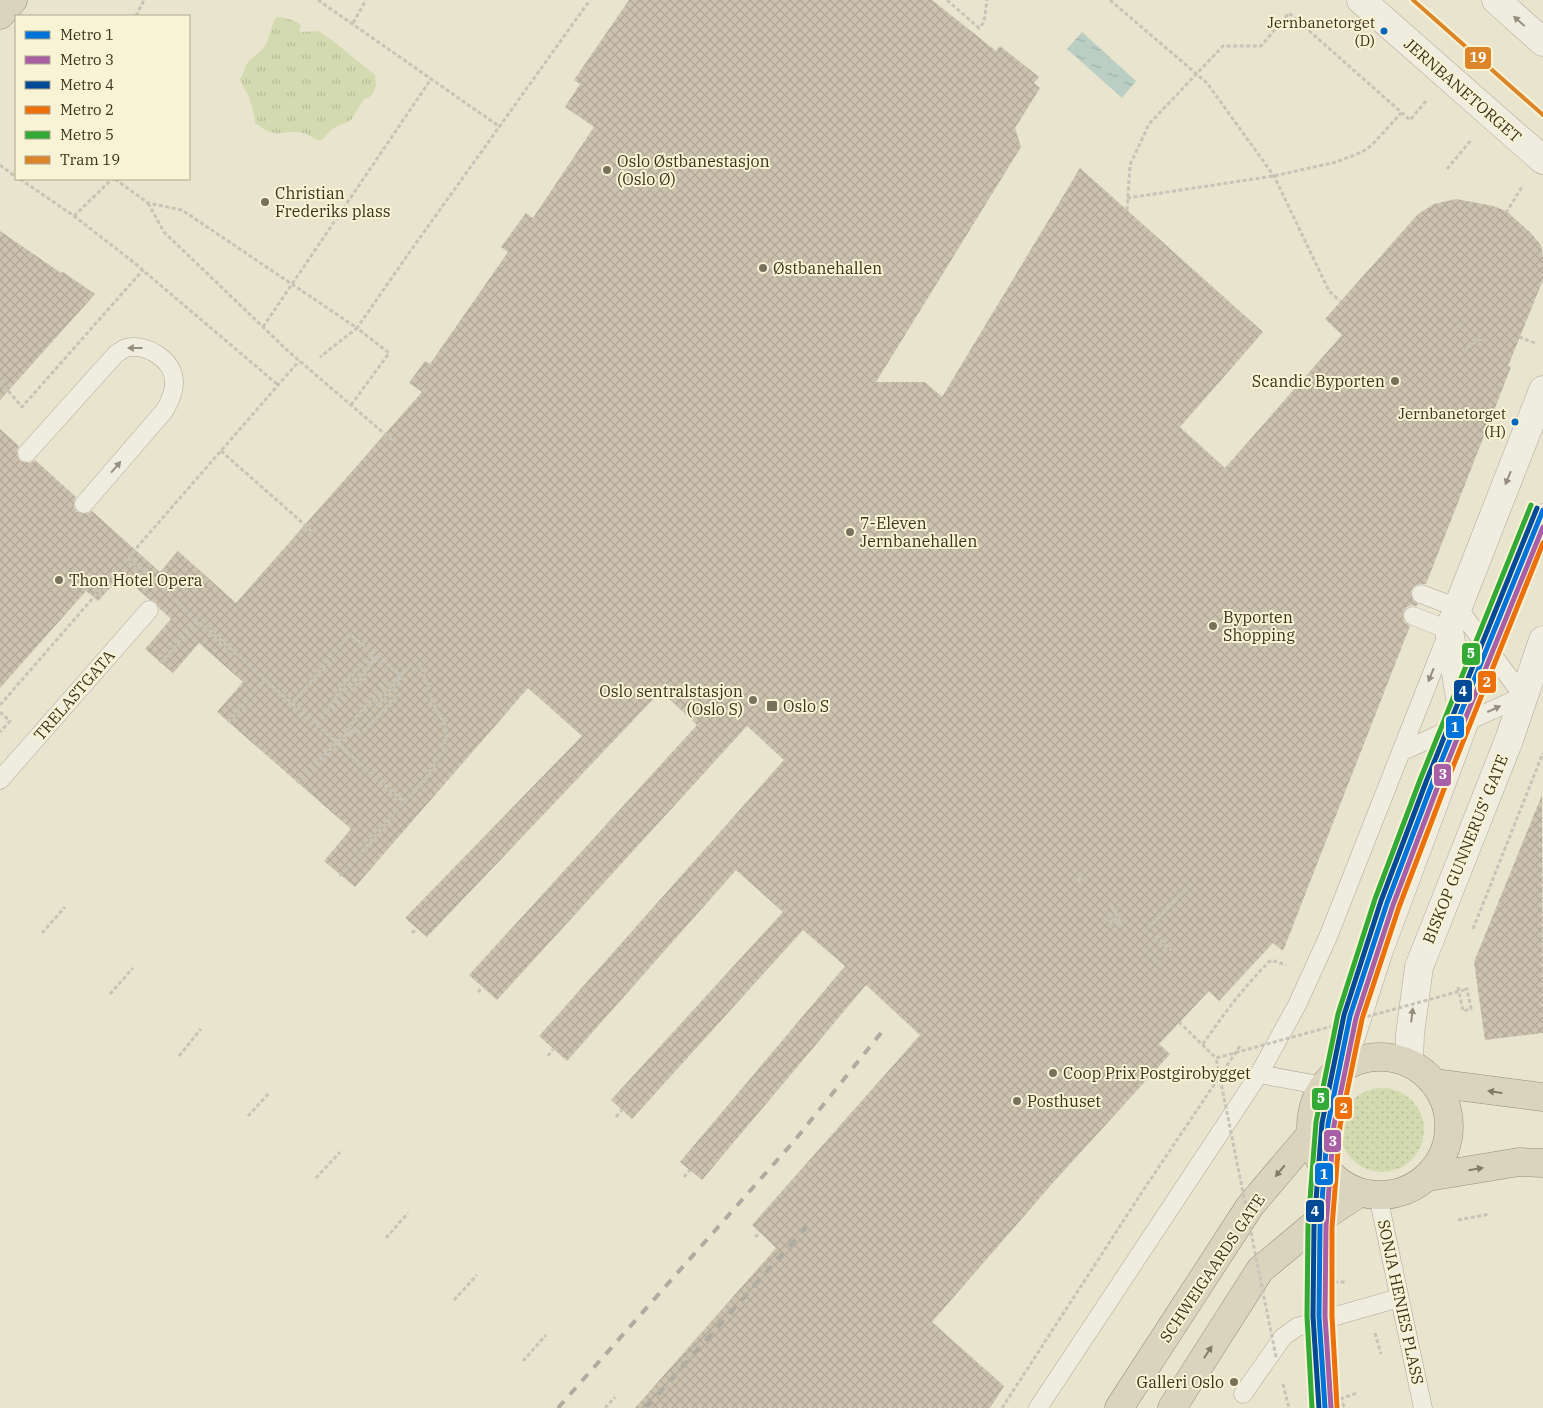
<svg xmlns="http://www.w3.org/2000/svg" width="1543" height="1408" font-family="'IBM Plex Serif',serif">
	<defs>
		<pattern id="grass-dots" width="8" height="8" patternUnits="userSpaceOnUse" patternTransform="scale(1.25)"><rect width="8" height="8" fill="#d3dab0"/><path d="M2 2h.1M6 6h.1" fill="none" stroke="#b6bc97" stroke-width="1.8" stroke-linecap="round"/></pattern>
		<pattern id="park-tufts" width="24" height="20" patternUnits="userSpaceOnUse" patternTransform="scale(1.25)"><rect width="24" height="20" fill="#d3dab0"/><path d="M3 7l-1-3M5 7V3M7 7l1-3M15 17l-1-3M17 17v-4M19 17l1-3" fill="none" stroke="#b6bc97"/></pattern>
		<pattern id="water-ripples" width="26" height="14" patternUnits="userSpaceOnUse" patternTransform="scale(1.25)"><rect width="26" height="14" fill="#bacec4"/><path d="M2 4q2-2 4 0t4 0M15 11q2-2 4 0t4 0" fill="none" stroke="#a1b1a8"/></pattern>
		<pattern id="building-cross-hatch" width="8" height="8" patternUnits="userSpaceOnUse" patternTransform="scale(1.25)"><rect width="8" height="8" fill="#ccc2af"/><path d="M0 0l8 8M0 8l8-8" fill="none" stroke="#b0a796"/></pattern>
	</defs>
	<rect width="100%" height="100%" fill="#e8e4ce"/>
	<circle fill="url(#grass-dots)" cx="1382" cy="1130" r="42"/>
	<path fill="url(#park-tufts)" d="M276 17C285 17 294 20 301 25L299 30 301 32 318 31 333 41 375 75 376 85 373 93 368 98 364 99 351 120 332 129 322 140C314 141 311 135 304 133 280 129 279 141 255 123 254 107 248 93 239 79 244 75 243 71 246 65 250 58 261 53 265 46 270 36 271 27 276 17Z"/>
	<path fill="url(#water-ripples)" d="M1082 32 1136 81 1122 98 1067 49Z"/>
	<g fill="url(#building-cross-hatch)">
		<path d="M629 0H932L996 51 1000 46 1039 77 1034 83 1040 88 1015 128 1021 147 876 382H925L942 397 1080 168 1263 332 1180 427 1225 468 1342 335 1325 319 1418 214 1434 204 1456 199 1493 206 1506 211 1531 233 1541 245 1543 256V280L1508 366 1511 367 1426 584H1419L1414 586 1411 591 1413 600 1418 604 1417 606 1412 605 1407 607 1403 613 1404 622 1410 626 1283 951 1273 943 1219 1001 1209 991 1159 1044 1170 1054 1051 1185 932 1322 1004 1386 990 1408H635L776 1248 752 1225 920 1035 866 985 702 1180 680 1162 845 966 803 930 632 1119 611 1100 783 912 736 870 567 1061 539 1036 784 760 747 726 497 1000 469 975 697 725 661 691 427 937 405 918 582 736 528 688 355 887 324 861 351 829 217 712 243 682 199 643 173 673 145 649 171 619 159 608 156 602 150 600 122 575 98 601 86 591 0 688V429L19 446 17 450V456L20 461 30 463 35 460 76 497 74 502V507L77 512 87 514 92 511 160 572 178 551 236 603 422 392 409 383 425 361 430 364 508 252 501 247 526 213 533 218 594 127 565 107 580 84 574 80Z"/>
		<path d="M0 231 61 273 63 272 95 294 0 400Z"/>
		<path d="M1542 795 1543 1033 1485 1040 1474 962Z"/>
	</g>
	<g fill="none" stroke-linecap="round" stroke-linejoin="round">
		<g stroke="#ada897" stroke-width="19">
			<g id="lane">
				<path d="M27 453 116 354C119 352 123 349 126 348 146 343 172 359 174 380 175 390 170 401 165 410L84 504"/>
				<path d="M1466 717 1498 626 1543 513"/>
				<path d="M1401 752 1523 696 1458 608 1421 594"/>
				<path d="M0 780 149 610"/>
				<path d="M1259 1074 1324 1086"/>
				<path d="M1378 1196 1423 1408"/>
				<path d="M1243 1394 1283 1337 1297 1327 1399 1298"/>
				<path d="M1038 1408 1259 1074 1297 1005 1328 937 1449 630 1413 616"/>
			</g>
		</g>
		<g stroke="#ada897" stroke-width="29">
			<g id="street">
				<path d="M1361 0 1543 160"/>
				<path d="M1496 0 1543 42"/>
				<path d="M1409 1063 1410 1034 1419 967 1509 740 1543 640"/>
				<path d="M1338 1071 1352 1034 1378 953 1464 723 1449 630 1543 390"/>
			</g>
		</g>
		<g stroke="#938d7e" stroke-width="29">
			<g id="highway">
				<path d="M0 15 13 0"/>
				<circle cx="1380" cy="1126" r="69"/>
				<path d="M1434 1083 1543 1097"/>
				<path d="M1428 1177 1519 1162 1543 1163"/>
				<path d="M1119 1408 1250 1206 1311 1134"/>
				<path d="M1172 1408 1260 1270 1326 1215 1359 1193"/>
			</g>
		</g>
		<g stroke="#c7c4b7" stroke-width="3" stroke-dasharray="4 2.5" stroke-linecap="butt">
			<path d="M318 0 500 127"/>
			<path d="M947 0 979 28 984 22 987 0"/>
			<path d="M1110 0 1207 83 1274 176 1329 291 1340 301"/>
			<path d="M136 16 144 0"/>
			<path d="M353 23 366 0"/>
			<path d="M0 165 16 177"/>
			<path d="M1447 169 1472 139"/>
			<path d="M20 179 74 216 132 261 278 385"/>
			<path d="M115 179 148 203 182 210 357 328 320 357"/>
			<path d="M1127 198 1274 176 1336 162 1362 152 1372 145 1401 113"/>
			<path d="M148 203 164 232 288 351 394 442"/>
			<path d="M1127 210 1130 165 1149 124 1223 46H1261L1289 13 1410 120 1426 101"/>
			<path d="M1506 213 1523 185"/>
			<path d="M74 216 112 179"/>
			<path d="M1457 325 1463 330"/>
			<path d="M263 327 431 79"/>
			<path d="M1519 337 1535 343"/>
			<path d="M1467 348 1482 338"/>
			<path d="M0 381 22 407 143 270"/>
			<path d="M351 405 389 353 357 328 409 253 590 0"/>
			<path d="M221 451 314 533"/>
			<path d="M128 558 158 584"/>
			<path d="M175 600 405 803"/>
			<path d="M376 656C362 680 350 695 327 711 341 686 353 671 376 656Z"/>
			<path d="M160 663 199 620"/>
			<path d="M401 676 394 697 367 729 346 734 355 718 382 687Z"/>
			<path d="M293 703 350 634 401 676 412 663"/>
			<path d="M0 705 299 361"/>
			<path d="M0 712 10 721 0 732"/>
			<path d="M228 722 266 679"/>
			<path d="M316 724 327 711"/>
			<path d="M297 783 337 742 361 724 400 678"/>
			<path d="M340 876 425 779 443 751 447 733 444 723 431 699 419 660"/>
			<path d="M1079 882 1080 874 1083 871"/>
			<path d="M1112 907 1122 926"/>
			<path d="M1107 914 1117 922"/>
			<path d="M1103 918 1121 925"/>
			<path d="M1473 929 1543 753"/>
			<path d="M42 933 65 907"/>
			<path d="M412 933 417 928"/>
			<path d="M1144 933 1194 880"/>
			<path d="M1155 936 1171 950"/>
			<path d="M1144 949 1160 963"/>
			<path d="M1458 987 1463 1011 1471 1009 1467 989 1464 990"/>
			<path d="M478 992 483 987"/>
			<path d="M110 994 133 968"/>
			<path d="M1179 1022 1216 1058"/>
			<path d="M1203 1044C1223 1015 1245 985 1271 960L1286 965"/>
			<path d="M179 1056 201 1029"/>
			<path d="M548 1056 553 1049"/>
			<path d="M248 1116 270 1092"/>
			<path d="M616 1117 622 1110"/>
			<path d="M684 1177 690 1170"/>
			<path d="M316 1178 340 1152"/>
			<path d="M1458 1220 1490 1214"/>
			<path d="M755 1237 760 1233"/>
			<path d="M386 1238 408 1213"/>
			<path d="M1308 1282H1347"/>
			<path d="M454 1300 477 1275"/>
			<path d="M1375 1333 1381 1354"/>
			<path d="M523 1361 546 1335"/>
			<path d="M1283 1384 1289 1408"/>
			<path d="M1340 1399 1357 1393"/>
			<path d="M605 1408 615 1397"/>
			<path d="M1002 1408 1144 1189 1240 1046"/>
			<path d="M1318 1408 1314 1401 1315 1396C1330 1388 1338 1395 1345 1408"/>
		</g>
		<use href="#lane" stroke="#efece0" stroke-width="18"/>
		<use href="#street" stroke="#efece0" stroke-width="28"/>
		<use href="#highway" stroke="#dad4bf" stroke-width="28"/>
		<g stroke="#aeaca1" stroke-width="4" stroke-dasharray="9 9" stroke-linecap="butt">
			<path d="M558 1408 795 1140 885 1028"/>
			<path d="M646 1408 809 1224"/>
		</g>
		<path stroke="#c7c4b7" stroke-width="3" stroke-dasharray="4 2.5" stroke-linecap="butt" d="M1276 1357 1216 1058 1464 990"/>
		<g stroke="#f8f3d4" stroke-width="8">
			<path id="tram-1" d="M1413 0 1543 115"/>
		</g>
		<use href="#tram-1" stroke="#db8528" stroke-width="4"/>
		<g stroke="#f8f3d4" stroke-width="9">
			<path id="metro-1" d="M1325 1408 1319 1316 1320 1226 1328 1124 1350 1016 1387 903 1432 784 1543 510"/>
		</g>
		<g stroke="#f8f3d4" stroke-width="9">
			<path id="metro-2" d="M1331 1408 1325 1316 1326 1226 1334 1125 1356 1018 1393 905 1438 786 1543 527"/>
		</g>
		<g stroke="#f8f3d4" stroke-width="9">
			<path id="metro-3" d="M1319 1408 1313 1316 1314 1226 1322 1123 1344 1015 1381 901 1426 782 1537 508"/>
		</g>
		<g stroke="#f8f3d4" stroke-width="9">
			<path id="metro-4" d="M1337 1407 1332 1316V1227L1340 1126 1362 1019 1399 907 1444 789 1543 543"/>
		</g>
		<g stroke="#f8f3d4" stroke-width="9">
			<path id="metro-5" d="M1312 1408 1307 1316 1308 1225 1316 1122 1338 1014 1375 899 1420 780 1531 505"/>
		</g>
		<use href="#metro-1" stroke="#0073db" stroke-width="5"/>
		<use href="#metro-2" stroke="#a85fa5" stroke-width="5"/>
		<use href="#metro-3" stroke="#004a98" stroke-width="5"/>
		<use href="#metro-4" stroke="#ec700c" stroke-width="5"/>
		<use href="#metro-5" stroke="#32aa35" stroke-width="5"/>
	</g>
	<defs><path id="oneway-solid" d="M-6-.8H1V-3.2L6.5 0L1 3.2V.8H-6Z" transform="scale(1.25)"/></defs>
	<g fill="#968f7f">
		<use href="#oneway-solid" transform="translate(1519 21) rotate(-139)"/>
		<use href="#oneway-solid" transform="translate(135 348) rotate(180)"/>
		<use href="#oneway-solid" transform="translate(116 467) rotate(-49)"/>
		<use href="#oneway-solid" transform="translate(1508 478) rotate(112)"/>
		<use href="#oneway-solid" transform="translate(1431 675) rotate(112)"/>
		<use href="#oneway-solid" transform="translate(1494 709) rotate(-25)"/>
		<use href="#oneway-solid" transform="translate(1412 1015) rotate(-83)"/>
	</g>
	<g fill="#847b66">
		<use href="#oneway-solid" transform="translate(1495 1092) rotate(-172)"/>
		<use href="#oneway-solid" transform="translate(1476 1169) rotate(-9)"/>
		<use href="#oneway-solid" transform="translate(1280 1171) rotate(130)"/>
		<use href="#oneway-solid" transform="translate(1208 1352) rotate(-57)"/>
	</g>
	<g fill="#0065bd" stroke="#f8f3d4" stroke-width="2">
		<circle cx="1384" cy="31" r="4.5"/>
		<circle cx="1515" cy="422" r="4.5"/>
	</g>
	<g fill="#79705c" stroke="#f8f3d4" stroke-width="2">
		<circle cx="607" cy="170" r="5"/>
		<circle cx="265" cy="202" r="5"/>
		<circle cx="763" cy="268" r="5"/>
		<circle cx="1395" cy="381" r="5"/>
		<circle cx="850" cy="532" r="5"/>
		<circle cx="59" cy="580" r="5"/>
		<circle cx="1213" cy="626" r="5"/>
		<circle cx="753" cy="700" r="5"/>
		<rect x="766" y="700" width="12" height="12" rx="2.5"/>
		<circle cx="1053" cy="1073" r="5"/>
		<circle cx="1017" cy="1101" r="5"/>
		<circle cx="1234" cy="1382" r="5"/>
	</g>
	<g text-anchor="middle" stroke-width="4" stroke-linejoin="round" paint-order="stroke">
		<g font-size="15" fill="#3d321e" stroke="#f8f3d4" text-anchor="end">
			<text x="1375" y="28">Jernbanetorget<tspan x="1375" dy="18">(D)</tspan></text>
			<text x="1506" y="419">Jernbanetorget<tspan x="1506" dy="18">(H)</tspan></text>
		</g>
		<g font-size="16" fill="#3d321e" stroke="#f8f3d4">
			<text transform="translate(1463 90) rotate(41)" y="6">JERNBANETORGET</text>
			<text transform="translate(74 695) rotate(-49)" y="6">TRELASTGATA</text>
			<text transform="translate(1465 849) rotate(-68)" y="6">BISKOP GUNNERUS’ GATE</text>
			<text transform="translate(1212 1268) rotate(-56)" y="6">SCHWEIGAARDS GATE</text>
			<text transform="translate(1401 1302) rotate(78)" y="6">SONJA HENIES PLASS</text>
		</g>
		<g font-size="16" fill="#3d321e" stroke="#f8f3d4" text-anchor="start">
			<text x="617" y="167">Oslo Østbanestasjon<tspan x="617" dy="18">(Oslo Ø)</tspan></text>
			<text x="275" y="199">Christian<tspan x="275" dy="18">Frederiks plass</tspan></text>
			<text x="773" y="274">Østbanehallen</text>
			<text x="1385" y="387" text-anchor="end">Scandic Byporten</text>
			<text x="860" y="529">7-Eleven<tspan x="860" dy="18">Jernbanehallen</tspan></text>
			<text x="69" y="586">Thon Hotel Opera</text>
			<text x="1223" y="623">Byporten<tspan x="1223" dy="18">Shopping</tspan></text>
			<text x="743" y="697" text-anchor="end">Oslo sentralstasjon<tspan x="743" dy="18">(Oslo S)</tspan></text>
			<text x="783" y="712">Oslo S</text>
			<text x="1063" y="1079">Coop Prix Postgirobygget</text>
			<text x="1027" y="1107">Posthuset</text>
			<text x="1224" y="1388" text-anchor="end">Galleri Oslo</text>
		</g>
	</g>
	<g stroke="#f8f3d4" stroke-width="2">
		<rect x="1464" y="46" width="28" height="24" rx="5" fill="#db8528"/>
		<rect x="1461" y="642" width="20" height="24" rx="5" fill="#32aa35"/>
		<rect x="1477" y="670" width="20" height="24" rx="5" fill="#ec700c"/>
		<rect x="1453" y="679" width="20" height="24" rx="5" fill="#004a98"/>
		<rect x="1445" y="715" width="20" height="24" rx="5" fill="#0073db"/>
		<rect x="1433" y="763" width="19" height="24" rx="5" fill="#a85fa5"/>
		<rect x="1311" y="1087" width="19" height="24" rx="5" fill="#32aa35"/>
		<rect x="1334" y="1096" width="19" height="24" rx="5" fill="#ec700c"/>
		<rect x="1323" y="1129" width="19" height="24" rx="5" fill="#a85fa5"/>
		<rect x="1314" y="1162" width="20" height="24" rx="5" fill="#0073db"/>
		<rect x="1305" y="1199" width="20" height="24" rx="5" fill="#004a98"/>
	</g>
	<g font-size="14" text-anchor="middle" font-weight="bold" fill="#fff">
		<text x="1478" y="62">19</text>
		<text x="1471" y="658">5</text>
		<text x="1487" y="687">2</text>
		<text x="1463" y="696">4</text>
		<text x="1455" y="732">1</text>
		<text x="1443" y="779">3</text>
		<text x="1321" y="1103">5</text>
		<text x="1344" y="1113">2</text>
		<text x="1333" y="1146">3</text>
		<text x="1324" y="1179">1</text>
		<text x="1315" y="1216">4</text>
	</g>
	<rect x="15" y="15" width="175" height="165" fill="#f8f3d4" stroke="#ada68b"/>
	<rect x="25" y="31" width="25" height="8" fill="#0073db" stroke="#ada68b"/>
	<text x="60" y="40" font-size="15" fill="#3d321e">Metro 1</text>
	<rect x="25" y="56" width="25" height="8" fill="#a85fa5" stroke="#ada68b"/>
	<text x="60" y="65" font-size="15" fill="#3d321e">Metro 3</text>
	<rect x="25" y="81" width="25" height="8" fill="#004a98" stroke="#ada68b"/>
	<text x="60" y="90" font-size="15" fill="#3d321e">Metro 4</text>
	<rect x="25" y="106" width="25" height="8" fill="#ec700c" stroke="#ada68b"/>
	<text x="60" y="115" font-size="15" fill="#3d321e">Metro 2</text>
	<rect x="25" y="131" width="25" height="8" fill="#32aa35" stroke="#ada68b"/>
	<text x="60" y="140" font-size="15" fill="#3d321e">Metro 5</text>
	<rect x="25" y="156" width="25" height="8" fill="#db8528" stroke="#ada68b"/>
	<text x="60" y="165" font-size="15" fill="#3d321e">Tram 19</text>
</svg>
